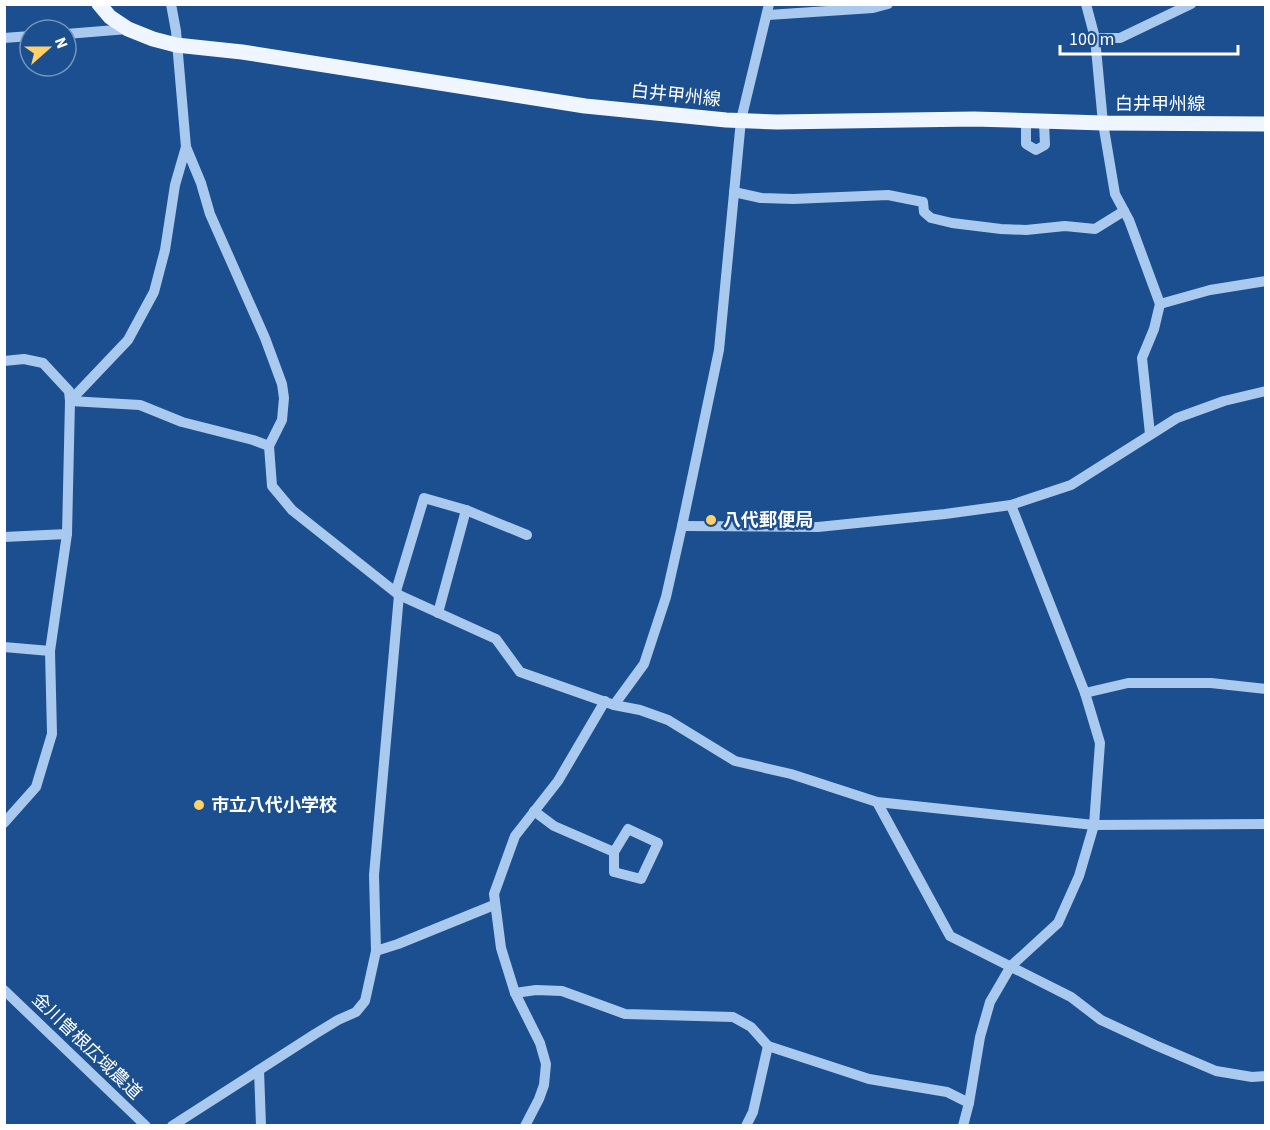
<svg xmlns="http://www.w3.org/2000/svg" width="1270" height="1130" font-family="'Source Sans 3','Noto Sans JP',sans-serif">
	<rect width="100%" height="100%" fill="#1b4f8f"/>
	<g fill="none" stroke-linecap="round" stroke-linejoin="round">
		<g stroke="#a9c9ee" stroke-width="10">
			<path d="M171 4 176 31 186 147 201 183 210 214 265 338 282 384 284 398 282 420 269 446 272 486 292 510 399 595 496 639 520 672 614 705 640 710 668 720 735 761 791 774 877 802 1094 825 1266 824"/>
			<path d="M1086 4 1095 38 1103 123 1115 194 1129 220 1160 304 1154 329 1142 358 1150 434"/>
			<path d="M768 15 873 8 888 4"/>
			<path d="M66 34 128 29"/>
			<path d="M4 38 30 36"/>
			<path d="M1095 38H1120L1191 4"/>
			<path d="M1026 121V144L1036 150 1045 145 1044 122"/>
			<path d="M734 192 761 198 793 199 888 195 923 202 924 212 931 218 952 223 1001 229 1026 230 1065 226 1095 229 1124 211"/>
			<path d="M1160 304 1210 290 1266 281"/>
			<path d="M4 361 24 359 43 363 69 391 70 401 67 534 50 651 52 734 36 787 4 823"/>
			<path d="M70 401 128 340 154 292 165 250 175 185 186 147"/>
			<path d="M70 401 140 405 182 422 253 440 269 446"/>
			<path d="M682 526 818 527 945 514 1011 505 1071 485 1177 418 1224 401 1266 391"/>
			<path d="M4 537 67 534"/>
			<path d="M396 591 424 498 466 510 527 535"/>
			<path d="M438 613 466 510"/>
			<path d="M4 647 50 651"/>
			<path d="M1085 693 1128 683H1211L1266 689"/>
			<path d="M614 705 644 664 666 597 682 526 719 350 741 120 769 4"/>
			<path d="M877 802 950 936 1071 997 1101 1020 1155 1045 1216 1071 1252 1077 1266 1076"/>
			<path d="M534 811 554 826 614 852V872L641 879 658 843 628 829 614 852"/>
			<path d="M376 951 398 944 494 905"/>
			<path d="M4 990 146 1126"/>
			<path d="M515 993 536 990 562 991 625 1014 733 1017 751 1027 768 1046 869 1079 947 1092 969 1103"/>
			<path d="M259 1070 261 1126"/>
			<path d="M172 1126 315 1034 338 1020 356 1012 365 1001 376 951 374 875 399 595"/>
			<path d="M525 1126 539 1099 544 1085 546 1064 540 1043 515 993 501 948 494 894 515 836 558 781 605 701"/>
			<path d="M746 1126 753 1112 768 1046"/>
			<path d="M963 1126 969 1103 980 1037 990 1002 1011 966 1058 923 1079 876 1094 825 1100 743 1085 693 1011 505"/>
		</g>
		<path stroke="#f0f6ff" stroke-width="15" d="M99 4 110 17 128 29 153 39 176 45 242 52 585 106 726 120 777 122 974 119 1103 123 1266 124"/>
	</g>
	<g fill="#ffd166" stroke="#1b4f8f" stroke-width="2">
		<circle cx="711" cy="520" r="6"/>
		<circle cx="199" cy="805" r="6"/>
	</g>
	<g text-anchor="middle" stroke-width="5" stroke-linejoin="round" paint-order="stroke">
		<g font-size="18" fill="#fff" stroke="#1b4f8f">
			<text transform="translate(676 95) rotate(6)" y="6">白井甲州線</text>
			<text x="1160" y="110">白井甲州線</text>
			<text transform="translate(87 1046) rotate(44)" y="6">金川曽根広域農道</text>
		</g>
		<g font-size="18" font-weight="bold" fill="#fff" stroke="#1b4f8f" text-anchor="start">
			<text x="723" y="526">八代郵便局</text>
			<text x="211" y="811">市立八代小学校</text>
		</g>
	</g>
	<rect width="1270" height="1130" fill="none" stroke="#ffffff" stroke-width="12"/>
	<g transform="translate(48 48) rotate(69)"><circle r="28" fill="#1b4f8f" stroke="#7695bc" stroke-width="1.5"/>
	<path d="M0-4.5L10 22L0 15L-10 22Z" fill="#ffd166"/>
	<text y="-9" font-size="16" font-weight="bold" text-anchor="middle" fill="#ffffff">N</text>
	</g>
	<path d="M1060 45v9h178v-9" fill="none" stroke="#ffffff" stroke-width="3"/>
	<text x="1069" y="45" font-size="18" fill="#ffffff" stroke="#1b4f8f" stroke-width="4.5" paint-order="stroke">100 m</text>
</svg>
